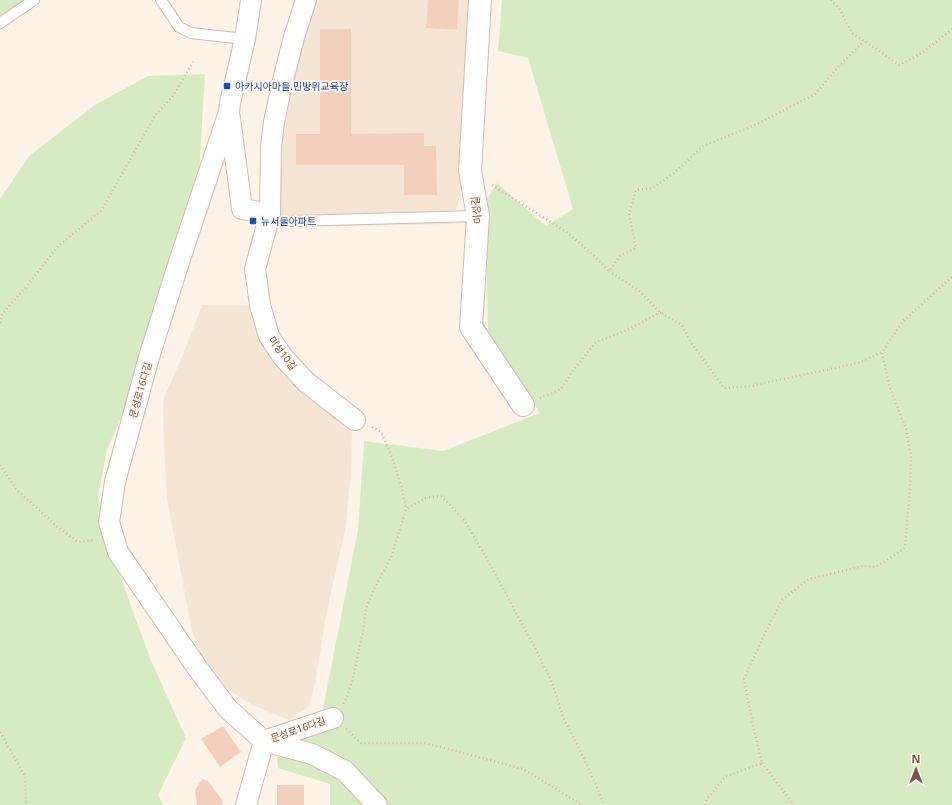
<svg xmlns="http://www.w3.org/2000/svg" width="952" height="805" font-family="'Noto Sans','Noto Sans KR',sans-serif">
	<rect width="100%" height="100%" fill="#fdf3e6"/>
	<g fill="#f5e5d5">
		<path d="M313 0H478L459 201 451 224 277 227V161L279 114Z"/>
		<path d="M202 305H250L352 427 351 474 345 531 326 615 316 678 309 706 289 720 252 705 209 677 192 631 167 498 164 449 163 400 182 357Z"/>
	</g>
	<g fill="#d6ebc4">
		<path d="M0 0H24L0 16Z"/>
		<path d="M502 0H952V805H330V784L278 768 276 748 323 709 358 530 364 441 443 451 540 413 488 331 485 202 497 183 546 226 573 209 528 58 498 51Z"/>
		<path d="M205 74 199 173 184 214 133 389 107 450 98 497 111 551 150 658 186 738 158 795 163 805H0V199L29 156 95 105 148 76Z"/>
	</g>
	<g fill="#f3d0bd">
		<path d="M428 0H459L457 30 426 28Z"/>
		<path d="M320 29H351V134L424 133V146H436L437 195H404V165H296V134H320Z"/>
		<path d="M223 726 241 752 220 767 201 739Z"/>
		<path d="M203 779 208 781 223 801 222 805H197L195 790 200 782Z"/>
		<rect x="277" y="785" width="27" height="20"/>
	</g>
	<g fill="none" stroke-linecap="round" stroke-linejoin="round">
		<g stroke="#d1bcae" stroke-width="12">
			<g id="service">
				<path d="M161 0 179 27 191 33 245 39"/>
				<path d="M0 23 34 0"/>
				<path d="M292 221 478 216"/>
			</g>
		</g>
		<g stroke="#d1bcae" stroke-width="22">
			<g id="minor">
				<path d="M306 0 294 37 282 84 274 122 271 147 270 214 255 269 260 305 269 336 283 357 306 382 355 420"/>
				<path d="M230 118 242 209 270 214"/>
				<path d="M333 718 264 741 312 754 345 771 377 805"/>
				<path d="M246 805 264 741 228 709 196 666 118 552 109 522 115 482 149 357 180 259 229 112 230 103 245 39 251 0"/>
			</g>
		</g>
		<g stroke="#d1bcae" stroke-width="24">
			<path id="tertiary" d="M480 0 470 171 478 216 471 327 523 405"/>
		</g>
		<g stroke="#d8b3a0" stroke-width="2.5" stroke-dasharray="1 3" stroke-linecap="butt">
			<path d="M831 0 839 8 852 33 875 48 899 65 922 53 952 29"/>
			<path d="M492 185 568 233 593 255 609 271 620 256 636 248 629 213 636 190 653 188 674 173 703 146 757 124 815 94 840 65 864 41"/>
			<path d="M609 271 638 290 660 312 682 325 692 344 724 388 751 386 858 363 882 352"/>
			<path d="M0 323 2 314 27 286 58 246 101 211 156 114 173 96 193 62"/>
			<path d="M540 398 561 389 574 369 596 342 625 331 661 312"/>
			<path d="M372 427 381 432 390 452 401 484 406 509"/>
			<path d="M0 465 16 489 55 525 78 542 95 540"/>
			<path d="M344 704 352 682 363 632 366 608 376 585 391 558 406 509 426 498 441 496 464 520 486 557 536 650 551 680 564 719 579 748 596 785 604 805"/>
			<path d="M346 729 361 743H425L523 769 582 805"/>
			<path d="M0 732 25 776 26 805"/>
			<path d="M762 763 794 805"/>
			<path d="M705 805 707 799 725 777 762 763 754 730 744 679 767 629 782 600 809 579 864 566 876 567 905 548 910 488 911 456 906 429 889 385 882 352 903 321 952 277"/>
		</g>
		<use href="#service" stroke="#fff" stroke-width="10"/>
		<use href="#minor" stroke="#fff" stroke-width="20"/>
		<use href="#tertiary" stroke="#fff" stroke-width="22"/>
	</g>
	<g fill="#1a4fb4" stroke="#fff7ed" stroke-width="1.5">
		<rect x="223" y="82" width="8" height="8" rx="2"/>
		<rect x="249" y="217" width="8" height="8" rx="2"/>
	</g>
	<g text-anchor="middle" stroke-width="4" stroke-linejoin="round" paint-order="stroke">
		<g font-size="10" fill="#164399" stroke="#fff7ed" text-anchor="start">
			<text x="235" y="90">아카시아마을.민방위교육장</text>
			<text x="261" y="225">뉴서울아파트</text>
		</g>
		<g font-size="10" fill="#77584a" stroke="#fff7ed">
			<text transform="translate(476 210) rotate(-96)" y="4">미성길</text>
			<text transform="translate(283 353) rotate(53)" y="4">미성10길</text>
			<text transform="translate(140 390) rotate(-74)" y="4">문성로16다길</text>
			<text transform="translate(298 729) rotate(-19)" y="4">문성로16다길</text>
		</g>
	</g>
	<g transform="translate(916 769)" stroke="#fff7ed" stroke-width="3" paint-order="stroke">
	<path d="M0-3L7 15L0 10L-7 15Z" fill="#77584a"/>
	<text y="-6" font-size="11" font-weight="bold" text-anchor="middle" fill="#77584a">N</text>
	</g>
</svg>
